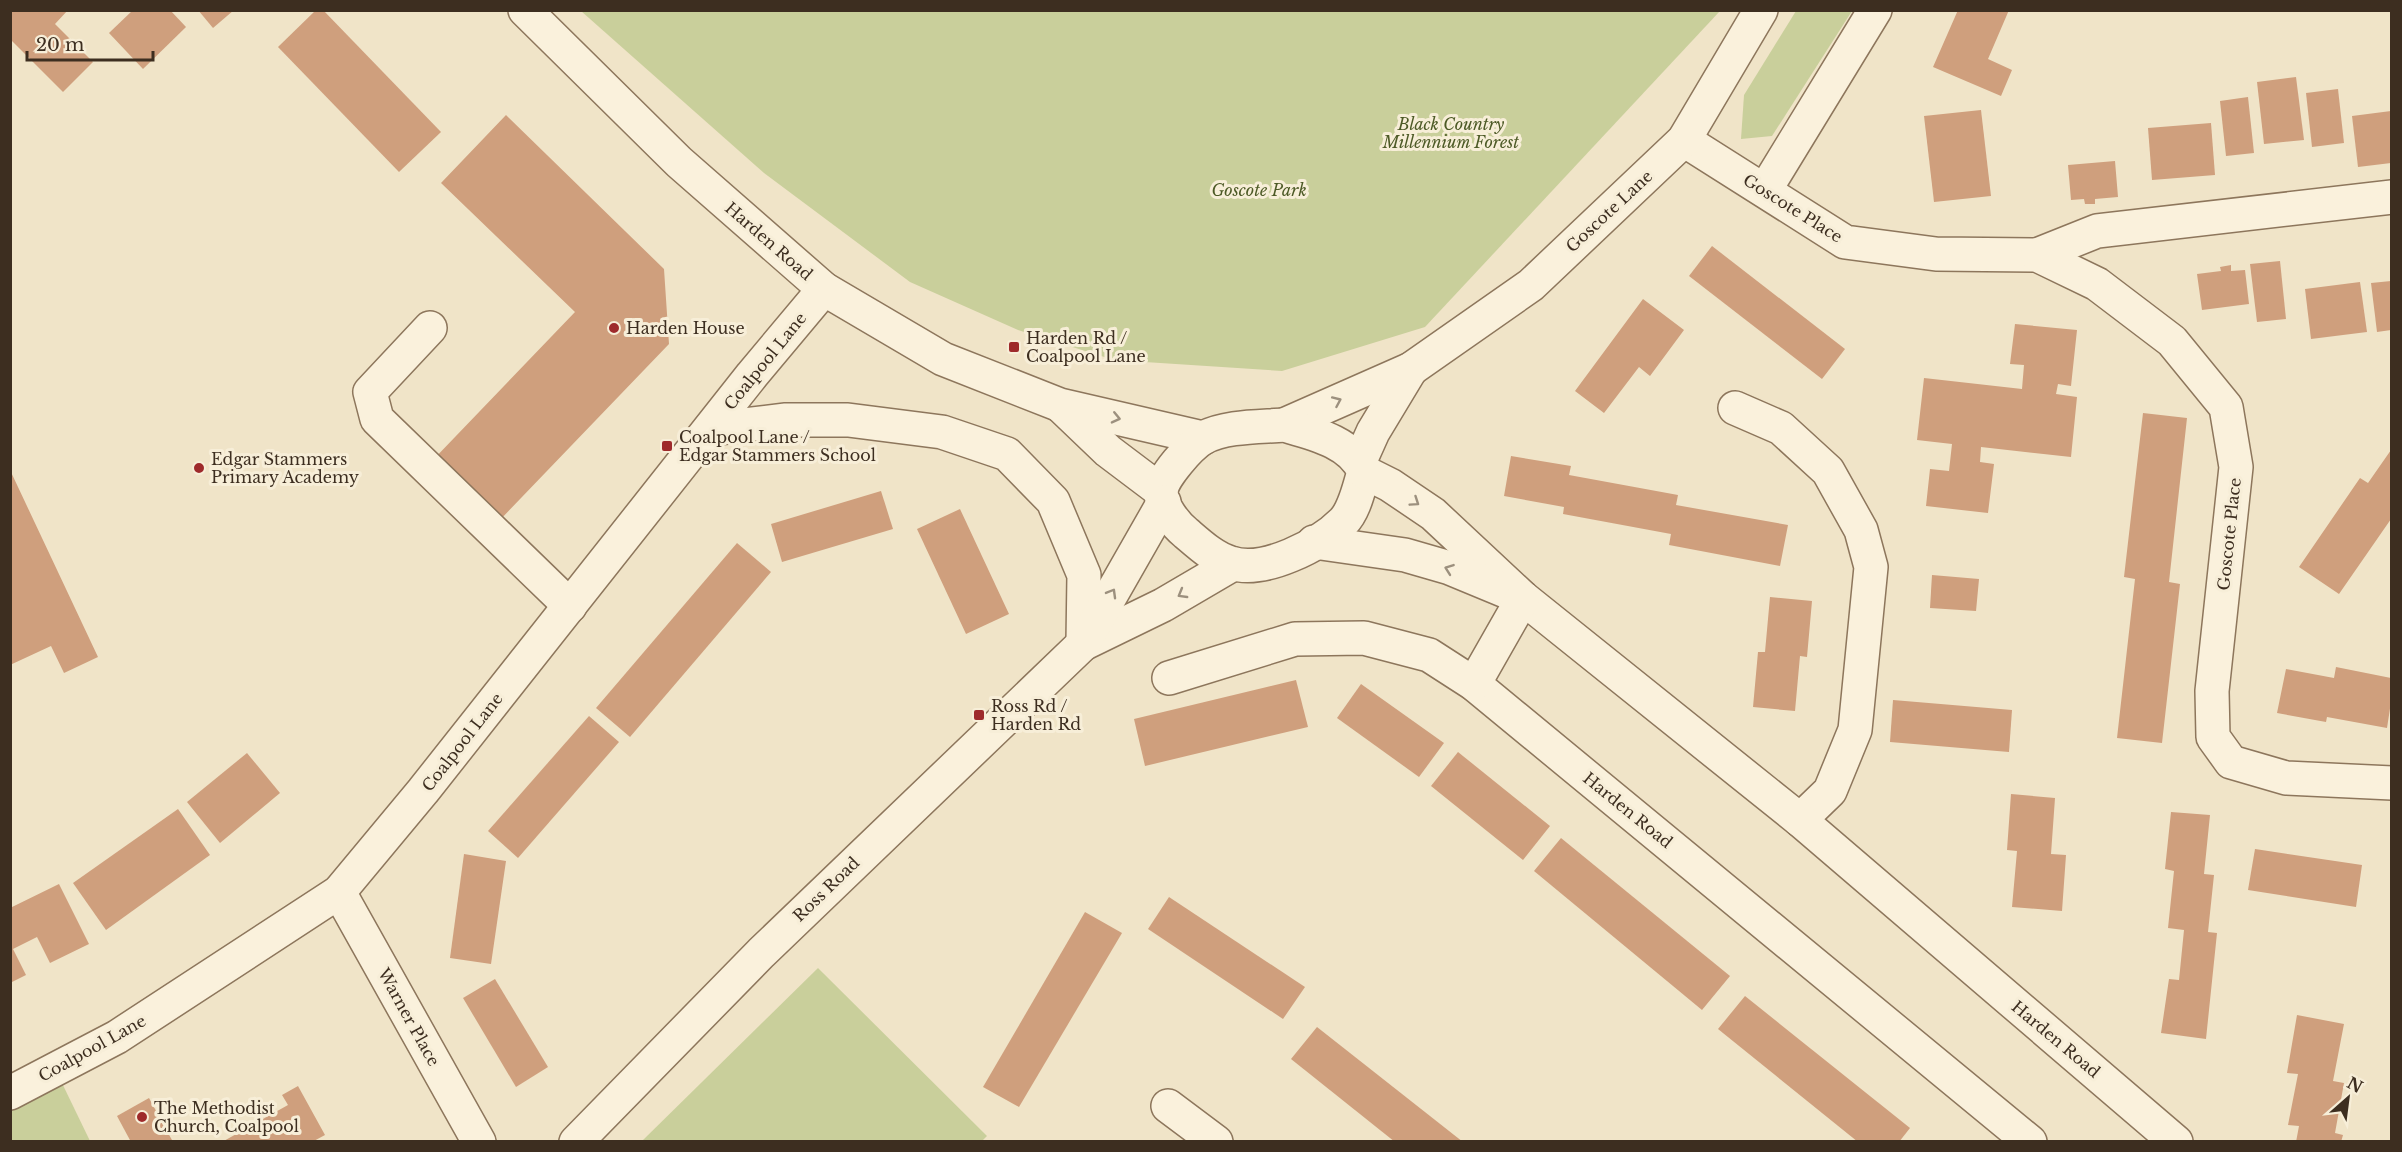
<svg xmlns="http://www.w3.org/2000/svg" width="2402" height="1152" font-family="'Libre Baskerville',serif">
	<rect width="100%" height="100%" fill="#f0e4c8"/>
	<g fill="#c9cf9b">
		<path d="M581 11H1720L1425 327 1282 371 1114 360 1018 330 910 282 764 173Z"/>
		<path d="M1796 11H1852L1772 136 1741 139 1744 95Z"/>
		<path d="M818 968 987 1136 981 1142 642 1141Z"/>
		<path d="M60 1079 90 1141H11L10 1108Z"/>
	</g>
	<g fill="#cf9f7d">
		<path d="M10 10H68L55 24 93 62 63 92 10 39Z"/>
		<path d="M133 10H170L186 27 143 69 109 33Z"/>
		<path d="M198 10H234L213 28Z"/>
		<path d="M316 10H323L441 132 399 172 278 47Z"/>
		<path d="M1958 10H2009L1988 59 2012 70 2001 96 1933 67Z"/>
		<path d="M2296 77 2304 140 2264 144 2257 82Z"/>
		<path d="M2338 89 2344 143 2312 147 2306 93Z"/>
		<path d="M2248 97 2254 153 2226 156 2220 101Z"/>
		<path d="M1981 110 1991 196 1934 202 1924 116Z"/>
		<path d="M2391 111V163L2358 167 2352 116Z"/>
		<path d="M506 115 664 269 669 344 497 523 431 462 575 312 441 183Z"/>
		<path d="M2211 123 2215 175 2152 180 2148 128Z"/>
		<path d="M2115 161 2118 197 2095 199V204H2085L2084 199 2071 200 2068 165Z"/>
		<path d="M1712 246 1845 349 1822 379 1689 276Z"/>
		<path d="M2280 261 2286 319 2257 322 2250 264Z"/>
		<path d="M2231 265V271L2245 270 2249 304 2202 310 2197 274 2221 271 2220 267Z"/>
		<path d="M2391 281V330L2377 332 2371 283Z"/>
		<path d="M2360 282 2367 332 2311 339 2305 289Z"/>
		<path d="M1643 299 1684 330 1650 376 1639 367 1604 413 1575 391Z"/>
		<path d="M2015 324 2077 330 2071 386 2058 384 2056 394 2077 397 2071 457 1981 447 1980 462 1994 464 1988 513 1926 506 1930 469 1949 471 1952 444 1917 440 1924 378 2022 389 2024 365 2010 364Z"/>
		<path d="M2143 413 2187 418 2169 582 2180 584 2162 743 2117 738 2135 579 2124 577Z"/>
		<path d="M2391 450V519L2339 594 2299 567 2360 478 2368 483Z"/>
		<path d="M1511 456 1571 466 1569 475 1678 495 1676 505 1788 525 1780 566 1669 545 1671 534 1563 514 1564 507 1504 496Z"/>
		<path d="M10 470 98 657 64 673 51 646 10 665Z"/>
		<path d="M881 491 893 529 782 562 771 524Z"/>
		<path d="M960 509 1009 614 966 634 917 529Z"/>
		<path d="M737 543 771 572 630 737 596 708Z"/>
		<path d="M1932 575 1979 579 1976 611 1930 608Z"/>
		<path d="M1770 597 1812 601 1807 657 1800 656 1795 711 1753 707 1758 652H1765Z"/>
		<path d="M2336 667 2391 678V702L2387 728 2327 717 2326 722 2277 713 2286 669 2334 678Z"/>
		<path d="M1296 680 1308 727 1145 766 1134 719Z"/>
		<path d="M1361 684 1444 743 1419 777 1337 718Z"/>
		<path d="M1893 700 2012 710 2009 752 1890 742Z"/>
		<path d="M589 716 619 742 518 858 488 831Z"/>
		<path d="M1458 752 1550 826 1523 860 1431 786Z"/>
		<path d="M247 753 280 793 220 843 187 802Z"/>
		<path d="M2011 794 2055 798 2051 854 2066 855 2062 911 2012 907 2017 851 2007 850Z"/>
		<path d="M178 809 210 855 106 930 73 883Z"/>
		<path d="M2171 812 2210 815 2204 874 2214 875 2208 932 2217 933 2206 1039 2161 1033 2169 979 2179 980 2184 930 2168 928 2174 871 2165 869Z"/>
		<path d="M1561 838 1730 976 1702 1010 1534 871Z"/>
		<path d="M2255 849 2362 865 2356 907 2248 890Z"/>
		<path d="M464 854 506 861 491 964 450 958Z"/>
		<path d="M59 884 89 944 50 963 37 937 13 949 26 975 10 983V908Z"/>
		<path d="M1169 897 1305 987 1283 1019 1148 929Z"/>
		<path d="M1085 912 1122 933 1019 1107 983 1087Z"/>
		<path d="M495 979 548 1067 516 1087 463 998Z"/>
		<path d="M1745 996 1910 1128 1899 1142H1858L1718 1029Z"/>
		<path d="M2297 1015 2344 1024 2333 1081 2344 1083 2335 1133 2343 1135 2341 1142H2296L2299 1126 2288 1125 2298 1074 2287 1073Z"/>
		<path d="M1317 1027 1463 1142H1395L1291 1059Z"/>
		<path d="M298 1086 325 1135 312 1142H222L288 1105 282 1095Z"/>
		<path d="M149 1098 173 1142H131L117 1116Z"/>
	</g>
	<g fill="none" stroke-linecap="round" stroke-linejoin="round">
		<g stroke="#8d765c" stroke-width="36">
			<g id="minor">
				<path d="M525 10 679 162 824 289 943 359 1060 405 1203 438"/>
				<path d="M1684 140 1845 242 1936 254 2037 255 2097 284 2172 341 2226 407 2236 467 2212 691 2213 737 2231 762 2286 778 2392 783"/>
				<path d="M1765 190 1875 10"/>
				<path d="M2037 255 2097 231 2392 197"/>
				<path d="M430 328 370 392 377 419 570 606"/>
				<path d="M1061 406 1108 451 1161 491"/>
				<path d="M1735 408 1781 428 1828 471 1861 530 1871 567 1855 730 1830 791 1800 820"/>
				<path d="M1284 425 1411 369 1531 285 1684 140 1761 10"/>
				<path d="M1284 425C1312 433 1352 442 1364 472 1359 487 1355 510 1343 522 1320 545 1264 574 1231 563 1214 558 1200 545 1186 533 1176 525 1160 505 1161 491 1163 476 1190 446 1203 438 1226 426 1258 427 1284 425Z"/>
				<path d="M710 429 786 420H848L942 432 1007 454 1053 501 1084 575 1083 642"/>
				<path d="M1360 461 1373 432 1411 369"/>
				<path d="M1364 472 1390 485 1433 514 1523 598 1800 820 2176 1142"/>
				<path d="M1314 542 1405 555 1450 568 1508 592"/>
				<path d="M1083 644 1163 605 1233 564"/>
				<path d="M1169 678 1295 639 1364 638 1429 655 1474 684 2030 1142"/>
				<path d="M1474 684 1523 598"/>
				<path d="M339 892 479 1142"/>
				<path d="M10 1093 117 1037 339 892 423 791 752 375 824 289"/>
				<path d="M1168 1106 1216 1142"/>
				<path d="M576 1142 761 953 1083 644 1164 502"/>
			</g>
		</g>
		<use href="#minor" stroke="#faf1dc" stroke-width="33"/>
	</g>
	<defs><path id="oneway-chevron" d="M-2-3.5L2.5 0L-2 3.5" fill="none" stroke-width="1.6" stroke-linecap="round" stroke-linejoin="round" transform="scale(1.5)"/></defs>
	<g stroke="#9c907e">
		<use href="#oneway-chevron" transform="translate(1337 401) rotate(-24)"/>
		<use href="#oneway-chevron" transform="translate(1116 418) rotate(13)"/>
		<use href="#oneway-chevron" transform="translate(1415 502) rotate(34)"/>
		<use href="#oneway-chevron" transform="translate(1449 569) rotate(-160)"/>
		<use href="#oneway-chevron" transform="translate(1112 593) rotate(-60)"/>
		<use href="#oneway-chevron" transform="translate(1182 594) rotate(150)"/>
	</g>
	<g fill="#9e2a2b" stroke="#f7eed8" stroke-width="2">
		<circle cx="614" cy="328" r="6"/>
		<rect x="1008" y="341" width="12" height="12" rx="3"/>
		<rect x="661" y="440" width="12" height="12" rx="3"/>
		<circle cx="199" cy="468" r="6"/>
		<rect x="973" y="709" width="12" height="12" rx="3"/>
		<circle cx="142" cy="1117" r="6"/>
	</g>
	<g text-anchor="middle" stroke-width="6" stroke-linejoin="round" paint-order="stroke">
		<g font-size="16" font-style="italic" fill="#4d5a26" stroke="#f7eed8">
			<text x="1451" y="130">Black Country<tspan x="1451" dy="18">Millennium Forest</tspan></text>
			<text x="1259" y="196">Goscote Park</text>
		</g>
		<g font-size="16" fill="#3d2e20" stroke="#f7eed8">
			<text transform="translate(1793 208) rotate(32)" y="6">Goscote Place</text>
			<text transform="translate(1609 211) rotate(-43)" y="6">Goscote Lane</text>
			<text transform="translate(769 241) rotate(41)" y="6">Harden Road</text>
			<text transform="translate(765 361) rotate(-51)" y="6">Coalpool Lane</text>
			<text transform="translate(2229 534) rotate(-84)" y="6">Goscote Place</text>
			<text transform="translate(462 742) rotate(-52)" y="6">Coalpool Lane</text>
			<text transform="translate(1628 810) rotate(39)" y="6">Harden Road</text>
			<text transform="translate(826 889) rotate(-44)" y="6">Ross Road</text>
			<text transform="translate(409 1017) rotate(61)" y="6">Warner Place</text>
			<text transform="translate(2056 1039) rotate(40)" y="6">Harden Road</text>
			<text transform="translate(92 1048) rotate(-29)" y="6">Coalpool Lane</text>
		</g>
		<g font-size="16" fill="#3d2e20" stroke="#f7eed8" text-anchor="start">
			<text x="626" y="334">Harden House</text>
			<text x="1026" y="344">Harden Rd /<tspan x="1026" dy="18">Coalpool Lane</tspan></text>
			<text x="679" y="443">Coalpool Lane /<tspan x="679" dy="18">Edgar Stammers School</tspan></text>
			<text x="211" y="465">Edgar Stammers<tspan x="211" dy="18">Primary Academy</tspan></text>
			<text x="991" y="712">Ross Rd /<tspan x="991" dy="18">Harden Rd</tspan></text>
			<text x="154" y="1114">The Methodist<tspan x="154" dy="18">Church, Coalpool</tspan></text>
		</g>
	</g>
	<rect width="2402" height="1152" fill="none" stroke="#3d2e20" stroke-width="24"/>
	<g transform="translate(2348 1098) rotate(28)" stroke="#f7eed8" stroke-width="4.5" paint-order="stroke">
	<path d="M0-4.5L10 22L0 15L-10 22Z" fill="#3d2e20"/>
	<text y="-9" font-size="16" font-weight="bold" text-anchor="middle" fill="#3d2e20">N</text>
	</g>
	<path d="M27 51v9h126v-9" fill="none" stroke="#3d2e20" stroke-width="3"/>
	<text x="36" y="51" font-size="18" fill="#3d2e20" stroke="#f7eed8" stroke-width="4.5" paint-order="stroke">20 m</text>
</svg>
